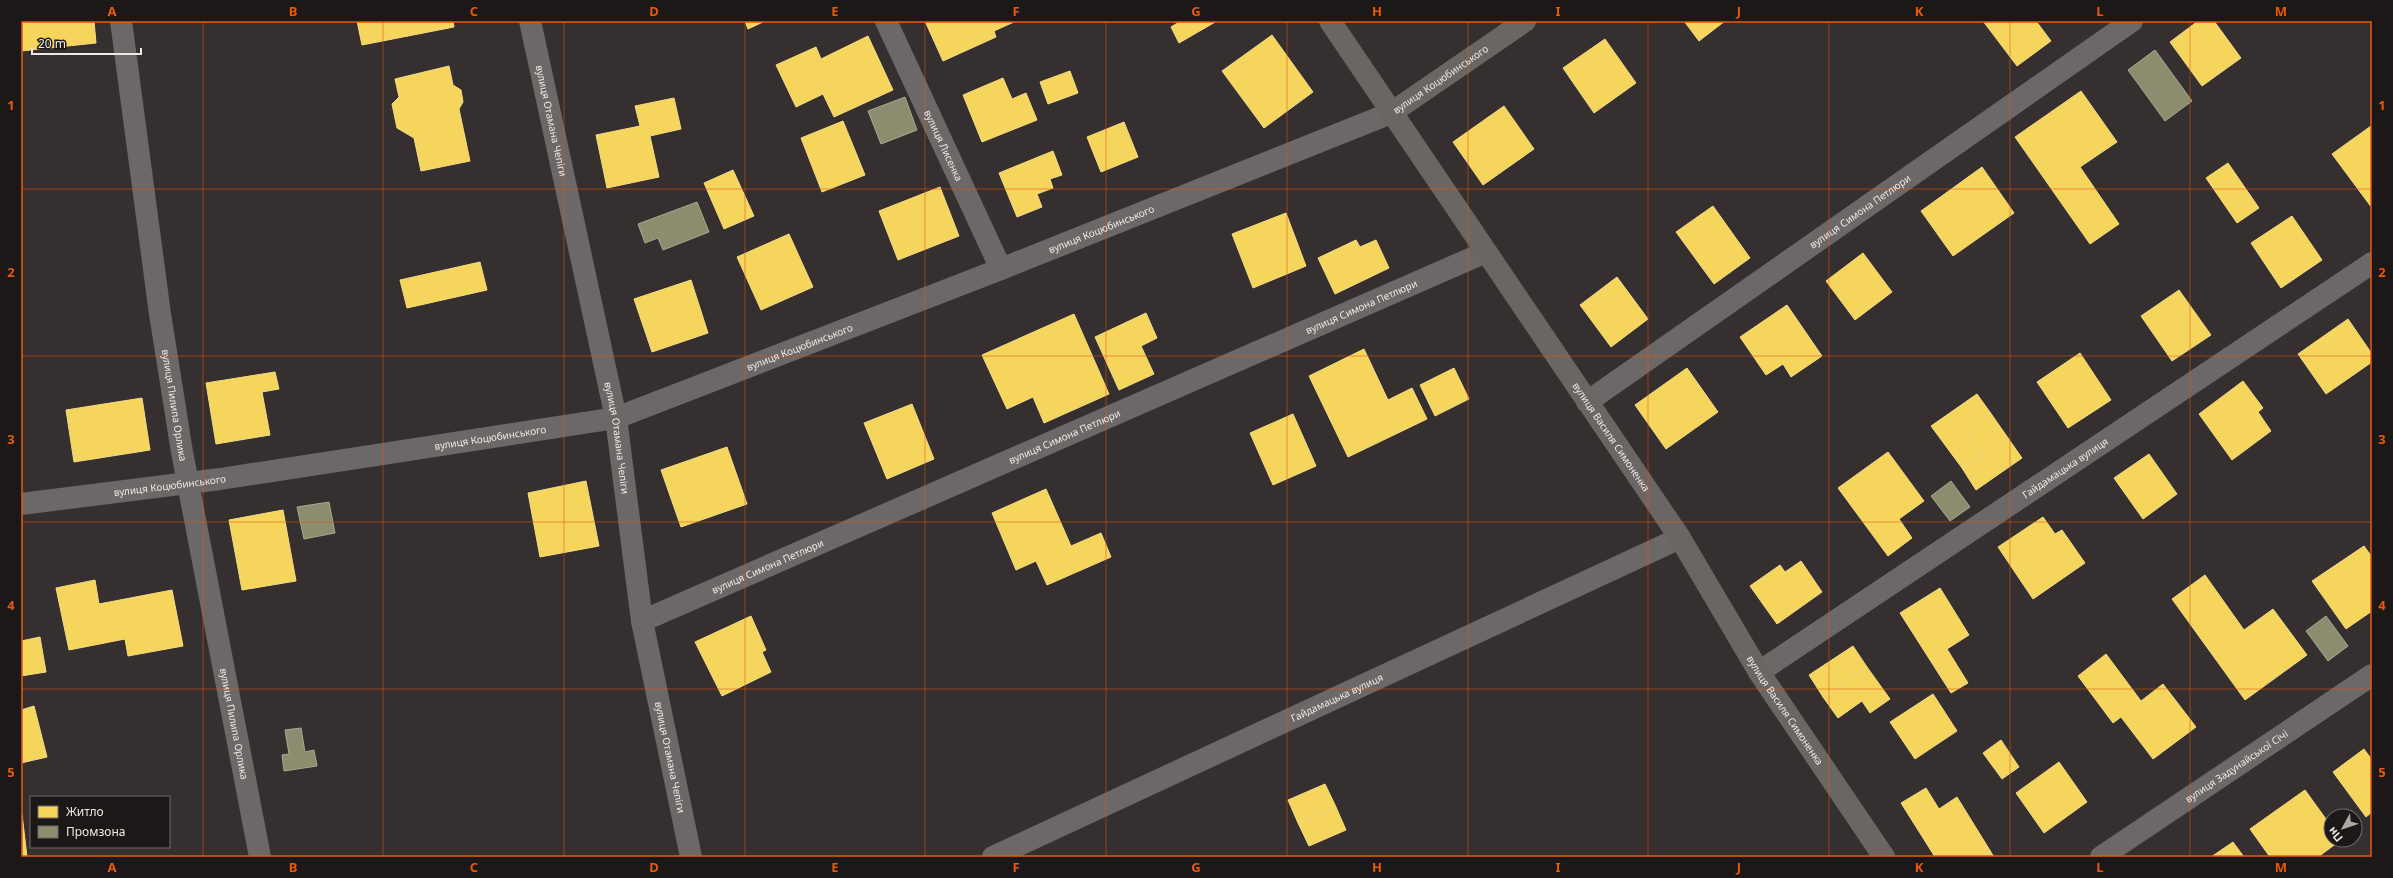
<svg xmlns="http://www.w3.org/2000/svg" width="2393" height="878" font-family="'Noto Sans',sans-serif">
	<rect width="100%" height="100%" fill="#35302f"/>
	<g fill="#f6d55c" stroke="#f4db85">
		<path d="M21 21H94L96 43 21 51Z"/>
		<path d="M357 21H453L454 27 362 45Z"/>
		<path d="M745 21H765L748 29Z"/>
		<path d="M925 21H1016L994 31 996 37 943 61Z"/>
		<path d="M1181 21H1217L1179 43 1171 27Z"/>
		<path d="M1684 21H1725L1699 41Z"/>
		<path d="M1983 21H2036L2051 41 2017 66Z"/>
		<path d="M2198 21H2214L2241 58 2202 86 2170 42Z"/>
		<path d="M1272 35 1313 92 1264 128 1222 71Z"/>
		<path d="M868 36 893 90 834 117 823 94 796 107 776 65 816 47 821 59Z"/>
		<path d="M1605 39 1636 83 1594 113 1563 68Z"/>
		<path d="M449 66 453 85 461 90 463 102 459 109 470 161 421 171 414 138 397 128 392 104 399 97 395 79Z"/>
		<path d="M1070 71 1078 93 1048 104 1040 82Z"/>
		<path d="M1003 78 1012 99 1026 93 1037 120 982 142 963 95Z"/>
		<path d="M2081 91 2117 142 2080 167 2119 224 2090 244 2015 137Z"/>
		<path d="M674 98 681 129 650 136 659 177 607 188 596 135 640 126 635 106Z"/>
		<path d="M1504 106 1534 149 1483 185 1453 142Z"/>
		<path d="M843 121 865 175 822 192 801 138Z"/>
		<path d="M1124 122 1138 157 1101 172 1087 137Z"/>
		<path d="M2371 126 2372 128V208L2332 154Z"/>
		<path d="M1053 151 1062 175 1050 179 1053 188 1037 194 1042 207 1017 217 999 173Z"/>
		<path d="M2228 163 2259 208 2237 223 2206 178Z"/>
		<path d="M1982 167 2014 213 1953 256 1921 211Z"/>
		<path d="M733 170 754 216 724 229 704 183Z"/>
		<path d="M940 187 959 236 898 260 879 211Z"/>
		<path d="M1713 206 1750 258 1714 284 1676 232Z"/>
		<path d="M1286 213 1306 266 1253 288 1232 234Z"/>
		<path d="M2292 216 2322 260 2281 288 2251 243Z"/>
		<path d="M789 234 813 287 761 310 737 257Z"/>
		<path d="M1356 240 1360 247 1376 240 1389 268 1335 294 1318 258Z"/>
		<path d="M1863 253 1892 292 1855 320 1826 281Z"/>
		<path d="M480 262 487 290 407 308 400 280Z"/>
		<path d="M1617 277 1648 319 1611 347 1580 305Z"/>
		<path d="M691 280 708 333 652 352 634 299Z"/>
		<path d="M2179 290 2211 335 2172 361 2141 316Z"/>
		<path d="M1787 305 1822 356 1791 377 1783 364 1766 375 1740 337Z"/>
		<path d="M1146 313 1157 338 1141 346 1154 374 1119 390 1095 337Z"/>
		<path d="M1074 314 1109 394 1044 423 1033 397 1007 409 982 355Z"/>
		<path d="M2348 319 2372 354V362L2326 394 2298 354Z"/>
		<path d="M1364 349 1388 400 1412 388 1427 419 1348 457 1309 376Z"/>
		<path d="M2080 353 2111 400 2068 428 2037 382Z"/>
		<path d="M1454 368 1469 399 1435 416 1420 385Z"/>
		<path d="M1687 368 1718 412 1666 449 1635 405Z"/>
		<path d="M275 372 279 389 262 392 270 435 216 444 206 383Z"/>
		<path d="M2243 381 2263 408 2258 412 2271 431 2232 460 2199 414Z"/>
		<path d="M1977 394 1992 415 1969 431 1984 453 1962 468 1931 426Z"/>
		<path d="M142 398 150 450 74 462 66 410Z"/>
		<path d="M912 404 934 459 887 479 864 423Z"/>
		<path d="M1293 414 1316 466 1273 485 1250 433Z"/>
		<path d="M1992 415 2022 458 1976 490 1962 468 1984 453 1969 431Z"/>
		<path d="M727 447 747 504 681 527 661 470Z"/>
		<path d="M1888 452 1924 501 1899 519 1912 538 1888 556 1838 488Z"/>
		<path d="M2149 454 2177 494 2143 519 2114 478Z"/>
		<path d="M586 481 599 546 540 557 528 493Z"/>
		<path d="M1046 489 1071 546 1101 533 1111 557 1047 585 1036 561 1016 570 992 513Z"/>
		<path d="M283 510 296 581 242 590 229 520Z"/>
		<path d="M2043 517 2055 534 2062 530 2085 563 2033 599 1998 547Z"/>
		<path d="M2364 546 2372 557V611L2346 629 2312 581Z"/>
		<path d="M1801 561 1822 592 1777 624 1750 586 1780 565 1785 572Z"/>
		<path d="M2205 575 2244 630 2273 609 2307 655 2245 700 2172 599Z"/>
		<path d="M95 580 99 604 172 590 183 646 128 656 125 639 69 650 56 588Z"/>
		<path d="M1940 588 1969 635 1947 649 1968 683 1951 693 1900 613Z"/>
		<path d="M751 616 766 650 762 652 771 672 722 696 695 642Z"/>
		<path d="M40 637 46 672 21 676V641Z"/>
		<path d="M1853 646 1867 667 1823 697 1809 675Z"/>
		<path d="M2106 654 2141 701 2163 684 2196 727 2153 759 2121 717 2113 723 2078 676Z"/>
		<path d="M1867 667 1890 699 1870 713 1862 701 1838 718 1823 697Z"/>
		<path d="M1933 694 1957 731 1915 759 1890 722Z"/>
		<path d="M34 706 47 757 21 763V710Z"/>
		<path d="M2001 740 2019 767 2002 779 1983 753Z"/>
		<path d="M2364 749 2372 760V812L2366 817 2333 772Z"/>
		<path d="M2059 762 2087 802 2044 833 2016 793Z"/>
		<path d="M1325 784 1336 807 1298 823 1288 800Z"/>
		<path d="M1926 788 1939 809 1957 797 1994 857H1935L1901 803Z"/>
		<path d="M2305 790 2331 826V840H2341L2318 857H2270L2250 829Z"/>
		<path d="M1336 807 1346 830 1309 846 1298 823Z"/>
		<path d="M21 814H22L27 857H21Z"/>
		<path d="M2233 842 2244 857H2211Z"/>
	</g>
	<g fill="#8c8c6e" stroke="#a9a892">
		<path d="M2155 50 2192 101 2165 121 2128 70Z"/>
		<path d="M905 97 917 130 881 144 868 111Z"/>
		<path d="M697 202 709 232 663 250 658 238 645 243 638 224Z"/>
		<path d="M1951 481 1970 507 1950 521 1931 496Z"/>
		<path d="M329 502 335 533 304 539 297 507Z"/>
		<path d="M2326 616 2348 646 2328 661 2306 631Z"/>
		<path d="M301 728 305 752 314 750 317 766 284 771 282 755 289 754 285 730Z"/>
	</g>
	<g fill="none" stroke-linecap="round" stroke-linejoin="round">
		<g stroke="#6c6867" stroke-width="22">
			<path id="s1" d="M121 21 160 314 182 452 260 857"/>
			<path id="s2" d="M530 21 616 418 642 621 691 857"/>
			<path id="s3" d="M886 21 1001 269"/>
			<path id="s4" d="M1587 402 2132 21"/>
			<path id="s5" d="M21 504 220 479 616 418 1001 269 1391 113"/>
			<path id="s6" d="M642 621 1486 252"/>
			<path id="s7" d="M1759 672 2372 263"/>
			<path id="s8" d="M993 857 1680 538"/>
			<path id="s9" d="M2101 857 2372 675"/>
		</g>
		<g stroke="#6b6664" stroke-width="22">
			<path id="s10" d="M1330 21 1680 538 1759 672 1884 857"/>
			<path id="s11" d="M1391 113 1525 21"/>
		</g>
	</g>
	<path fill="none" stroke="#e8590c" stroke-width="1" stroke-opacity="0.55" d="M203 21V857M383 21V857M564 21V857M745 21V857M925 21V857M1106 21V857M1287 21V857M1468 21V857M1648 21V857M1829 21V857M2010 21V857M2190 21V857M21 189H2372M21 356H2372M21 522H2372M21 689H2372"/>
	<g text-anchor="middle" stroke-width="4" stroke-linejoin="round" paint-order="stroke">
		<g font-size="10" fill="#eee8e6" stroke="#1c1817">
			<text dy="4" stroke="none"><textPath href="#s11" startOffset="60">вулиця Коцюбинського</textPath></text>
			<text dy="4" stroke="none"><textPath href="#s2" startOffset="102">вулиця Отамана Чепіги</textPath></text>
			<text dy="4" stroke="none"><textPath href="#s3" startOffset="137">вулиця Лисенка</textPath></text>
			<text dy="4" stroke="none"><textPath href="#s4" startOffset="333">вулиця Симона Петлюри</textPath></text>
			<text dy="4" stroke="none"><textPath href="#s5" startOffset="1122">вулиця Коцюбинського</textPath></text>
			<text dy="4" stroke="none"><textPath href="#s6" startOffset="785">вулиця Симона Петлюри</textPath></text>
			<text dy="4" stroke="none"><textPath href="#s5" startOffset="798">вулиця Коцюбинського</textPath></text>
			<text dy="4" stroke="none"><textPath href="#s1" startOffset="388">вулиця Пилипа Орлика</textPath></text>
			<text dy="4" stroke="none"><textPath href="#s6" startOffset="461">вулиця Симона Петлюри</textPath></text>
			<text dy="4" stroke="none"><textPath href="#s10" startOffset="502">вулиця Василя Симоненка</textPath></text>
			<text dy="4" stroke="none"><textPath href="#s5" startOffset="474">вулиця Коцюбинського</textPath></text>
			<text dy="4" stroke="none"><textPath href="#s2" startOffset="426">вулиця Отамана Чепіги</textPath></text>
			<text dy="4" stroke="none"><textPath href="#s7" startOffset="368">Гайдамацька вулиця</textPath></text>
			<text dy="4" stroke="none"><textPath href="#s5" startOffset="150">вулиця Коцюбинського</textPath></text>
			<text dy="4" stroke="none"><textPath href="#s6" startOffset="137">вулиця Симона Петлюри</textPath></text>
			<text dy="4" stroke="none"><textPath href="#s8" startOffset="379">Гайдамацька вулиця</textPath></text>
			<text dy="4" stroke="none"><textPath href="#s10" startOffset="826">вулиця Василя Симоненка</textPath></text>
			<text dy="4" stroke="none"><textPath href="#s1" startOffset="712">вулиця Пилипа Орлика</textPath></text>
			<text dy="4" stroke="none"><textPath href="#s2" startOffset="750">вулиця Отамана Чепіги</textPath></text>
			<text dy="4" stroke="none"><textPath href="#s9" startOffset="163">вулиця Задунайської Січі</textPath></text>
		</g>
	</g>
	<rect width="2393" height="878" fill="none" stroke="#1c1817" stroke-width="44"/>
	<rect x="30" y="796" width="140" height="52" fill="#1c1817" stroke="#706b6a"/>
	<rect x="38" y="806" width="20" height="12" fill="#f6d55c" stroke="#706b6a"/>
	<text x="66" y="816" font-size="12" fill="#eee8e6">Житло</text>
	<rect x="38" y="826" width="20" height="12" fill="#8c8c6e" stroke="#706b6a"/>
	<text x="66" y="836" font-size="12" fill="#eee8e6">Промзона</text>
	<g transform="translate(2343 828) rotate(230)"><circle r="19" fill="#1c1817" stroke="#706b6a"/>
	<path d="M0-3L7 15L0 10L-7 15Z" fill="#ada8a6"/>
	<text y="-6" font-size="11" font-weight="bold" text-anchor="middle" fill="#eee8e6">Пн</text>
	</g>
	<path d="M32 48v6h109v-6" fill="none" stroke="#eee8e6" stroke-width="2"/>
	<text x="38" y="48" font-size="12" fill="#eee8e6" stroke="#1c1817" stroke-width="3" paint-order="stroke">20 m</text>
	<rect x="22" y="22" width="2349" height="834" fill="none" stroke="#e8590c" stroke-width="1.5"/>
	<g font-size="13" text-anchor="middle" font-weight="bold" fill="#e8590c">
		<text x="112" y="16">A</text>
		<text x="293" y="16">B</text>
		<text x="474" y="16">C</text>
		<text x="654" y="16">D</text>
		<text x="835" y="16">E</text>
		<text x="1016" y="16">F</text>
		<text x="1196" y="16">G</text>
		<text x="1377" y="16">H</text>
		<text x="1558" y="16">I</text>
		<text x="1739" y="16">J</text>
		<text x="1919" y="16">K</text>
		<text x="2100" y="16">L</text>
		<text x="2281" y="16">M</text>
		<text x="11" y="110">1</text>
		<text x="2382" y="110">1</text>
		<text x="11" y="277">2</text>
		<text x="2382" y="277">2</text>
		<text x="11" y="444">3</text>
		<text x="2382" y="444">3</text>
		<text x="11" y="610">4</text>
		<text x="2382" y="610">4</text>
		<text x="11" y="777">5</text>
		<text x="2382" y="777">5</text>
		<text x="112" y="872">A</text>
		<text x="293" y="872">B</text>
		<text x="474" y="872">C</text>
		<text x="654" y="872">D</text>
		<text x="835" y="872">E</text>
		<text x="1016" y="872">F</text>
		<text x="1196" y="872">G</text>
		<text x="1377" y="872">H</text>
		<text x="1558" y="872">I</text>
		<text x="1739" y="872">J</text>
		<text x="1919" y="872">K</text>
		<text x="2100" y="872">L</text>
		<text x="2281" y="872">M</text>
	</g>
</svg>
